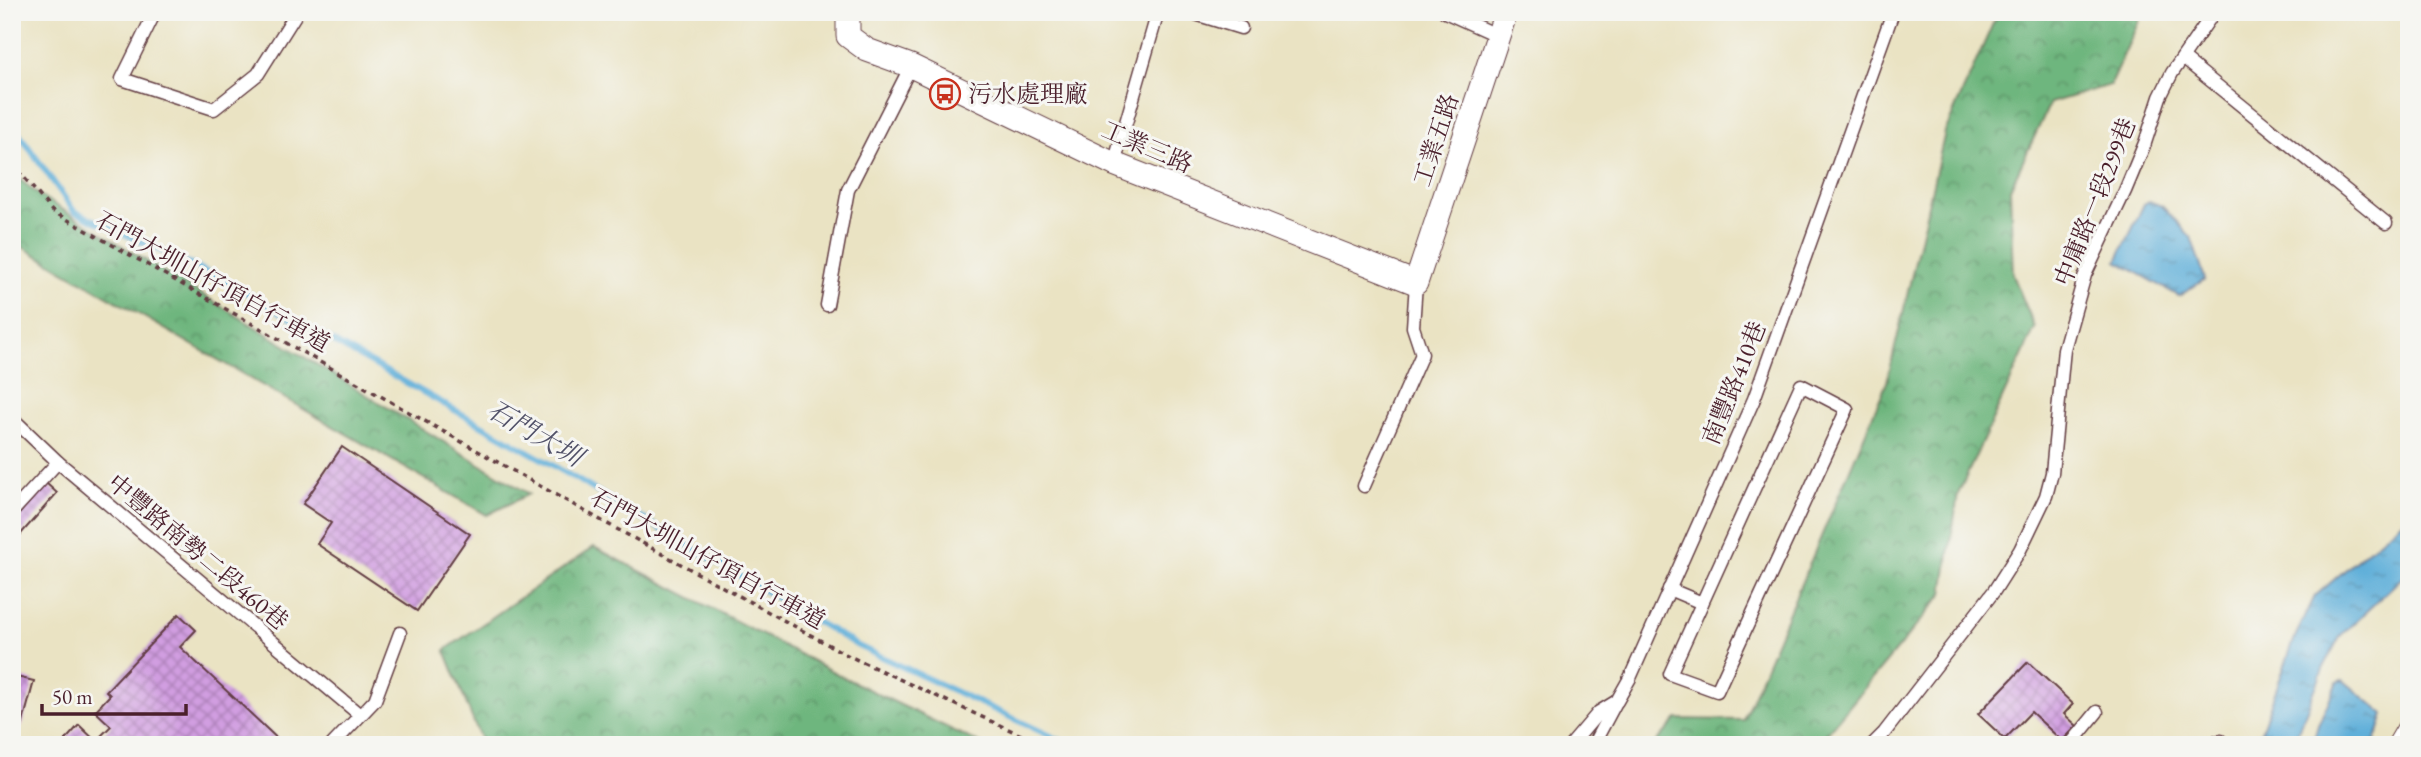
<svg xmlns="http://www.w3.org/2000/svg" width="2421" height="757" font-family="'EB Garamond','Noto Serif TC',serif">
	<defs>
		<pattern id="forest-crowns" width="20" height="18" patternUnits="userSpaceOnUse" patternTransform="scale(1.75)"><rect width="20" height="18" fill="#6eb67e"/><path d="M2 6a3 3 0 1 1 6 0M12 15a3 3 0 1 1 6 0" fill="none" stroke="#5c9367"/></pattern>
		<pattern id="water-ripples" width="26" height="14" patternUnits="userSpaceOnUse" patternTransform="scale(1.75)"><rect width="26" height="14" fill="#5fafd9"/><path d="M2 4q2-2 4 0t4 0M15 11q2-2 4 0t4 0" fill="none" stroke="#508eb0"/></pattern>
		<pattern id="building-cross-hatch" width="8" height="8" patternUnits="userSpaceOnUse" patternTransform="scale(1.75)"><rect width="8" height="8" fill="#d19ee1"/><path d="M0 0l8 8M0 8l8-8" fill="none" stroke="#ac80b7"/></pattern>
	</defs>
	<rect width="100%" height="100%" fill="#f6f6f2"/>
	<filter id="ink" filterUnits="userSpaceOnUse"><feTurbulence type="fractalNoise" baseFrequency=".0143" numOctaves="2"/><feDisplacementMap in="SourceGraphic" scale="14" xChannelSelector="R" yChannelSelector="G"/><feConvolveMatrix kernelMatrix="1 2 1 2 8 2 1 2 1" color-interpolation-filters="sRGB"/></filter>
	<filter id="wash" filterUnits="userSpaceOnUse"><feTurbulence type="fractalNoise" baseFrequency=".00686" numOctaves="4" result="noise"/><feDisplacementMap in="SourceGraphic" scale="28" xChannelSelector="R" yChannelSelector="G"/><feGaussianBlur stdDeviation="1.57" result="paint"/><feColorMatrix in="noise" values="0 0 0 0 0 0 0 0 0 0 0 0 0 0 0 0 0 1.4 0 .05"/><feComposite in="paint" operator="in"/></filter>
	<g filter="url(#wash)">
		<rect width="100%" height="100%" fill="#eae3c3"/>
		<g fill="url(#forest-crowns)" stroke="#5c6a54" stroke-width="2">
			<path d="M1998 12H2143L2110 85 2050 103 2010 189 2013 275 2035 328 1958 494 1943 594 1817 745H1654L1677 719 1743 720 1887 382 1945 132Z"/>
			<path d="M12 173 39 195 529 494 487 515 12 241Z"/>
			<path d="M594 547 845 678 983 745H483L445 650Z"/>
		</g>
		<g fill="url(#water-ripples)" stroke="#546782" stroke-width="2">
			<path d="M2149 201 2162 206 2191 237 2205 279 2179 296 2117 261 2144 204Z"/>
			<path d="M2409 515V571L2341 635 2324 667 2297 734 2295 745H2256L2296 635 2315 596Z"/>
			<path d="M2343 680 2384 714 2374 745H2312L2318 724 2338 682Z"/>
		</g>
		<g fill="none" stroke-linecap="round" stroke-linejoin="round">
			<path stroke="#5fafd9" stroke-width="6" d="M12 121 20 135 74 211 220 278 549 463 858 646 1070 745"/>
		</g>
		<g id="blocks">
			<g fill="url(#building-cross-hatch)">
				<path d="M342 447 470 534 417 611 317 544 331 523 303 504Z"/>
				<path d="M46 483 57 493 12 544V522Z"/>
				<path d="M179 614 196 630 180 647 284 745H108L100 737 111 726 95 711 110 695 106 691Z"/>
				<path d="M2028 662 2073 704 2064 714 2077 726 2062 741 2031 712 2005 739 1978 714Z"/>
				<path d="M12 676 34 681 22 726 12 724Z"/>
				<path d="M79 725 100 745H61Z"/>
			</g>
		</g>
	</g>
	<g filter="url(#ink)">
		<use href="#blocks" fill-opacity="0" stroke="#623c42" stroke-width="2"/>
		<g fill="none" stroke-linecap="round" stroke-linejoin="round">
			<g stroke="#623c42" stroke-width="15">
				<g id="lane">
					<path d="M155 12 122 79 214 109 258 74 297 12"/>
					<path d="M1189 12 1241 28"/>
					<path d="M1445 12 1498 36"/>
					<path d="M2183 58 2386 223"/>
					<path d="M1114 164 1158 12"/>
					<path d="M827 305 848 190 911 66"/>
					<path d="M1801 385 1847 409 1717 691 1670 674Z"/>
					<path d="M12 418 58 462 360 715"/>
					<path d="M1364 486 1422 354 1413 327 1416 283"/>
					<path d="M12 512 58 462"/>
					<path d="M1669 589 1702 603"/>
					<path d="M332 745 375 700 400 633"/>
					<path d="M1571 745 1599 712 1617 701 1630 678 1754 399 1893 12"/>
					<path d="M1593 745 1616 702"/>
					<path d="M1872 745 1884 733 1994 591 2020 550 2046 496 2052 473 2064 349 2085 275 2125 191 2145 143 2160 97 2172 73 2214 12"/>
					<path d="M2070 745 2097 712"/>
					<path d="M2205 745 2221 741 2225 745"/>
				</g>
			</g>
			<g stroke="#623c42" stroke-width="25">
				<g id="street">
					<path d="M848 12V36L867 50 911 66 1114 164 1416 283 1506 12"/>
					<path d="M2399 745 2409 728"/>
				</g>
			</g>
			<path stroke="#623c42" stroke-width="3.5" stroke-dasharray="5 5" stroke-linecap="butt" d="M12 163 52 211 604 522 849 656 1043 745"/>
			<use href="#lane" stroke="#fff" stroke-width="12"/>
			<use href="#street" stroke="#fff" stroke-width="23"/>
		</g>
	</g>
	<defs>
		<g id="bus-ring" transform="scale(1.575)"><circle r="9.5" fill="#f6f6f2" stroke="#c8321e" stroke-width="1.5"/><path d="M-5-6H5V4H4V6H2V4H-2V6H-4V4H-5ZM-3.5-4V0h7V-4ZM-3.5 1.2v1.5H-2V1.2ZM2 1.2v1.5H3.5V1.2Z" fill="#c8321e"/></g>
	</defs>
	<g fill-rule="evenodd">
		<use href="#bus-ring" x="945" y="94"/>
	</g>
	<g text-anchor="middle" stroke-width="6" stroke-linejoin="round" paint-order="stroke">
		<g font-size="24" fill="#4a1f2b" stroke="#f6f6f2" text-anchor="start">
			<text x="968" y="102">污水處理廠</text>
		</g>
		<g font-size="24" fill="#4a1f2b" stroke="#f6f6f2">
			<text transform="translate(1436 140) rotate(-72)" y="8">工業五路</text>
			<text transform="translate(1147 147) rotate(23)" y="8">工業三路</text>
			<text transform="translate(2095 202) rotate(-68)" y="8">中庸路一段299巷</text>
			<text transform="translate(213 282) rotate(29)" y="8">石門大圳山仔頂自行車道</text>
			<text transform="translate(1734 383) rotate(-68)" y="8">南豐路410巷</text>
			<text transform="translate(198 552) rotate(40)" y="8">中豐路南勢二段460巷</text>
			<text transform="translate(708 559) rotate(29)" y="8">石門大圳山仔頂自行車道</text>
		</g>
		<g font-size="26" font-style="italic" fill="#515168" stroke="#f6f6f2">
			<text transform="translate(535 433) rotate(30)" y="9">石門大圳</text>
		</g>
	</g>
	<rect width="2421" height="757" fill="none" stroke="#f6f6f2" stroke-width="42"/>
	<path d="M42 704v10h144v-10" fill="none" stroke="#4a1f2b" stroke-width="3.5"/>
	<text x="52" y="704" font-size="21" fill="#4a1f2b" stroke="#f6f6f2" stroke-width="5" paint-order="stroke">50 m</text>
</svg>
